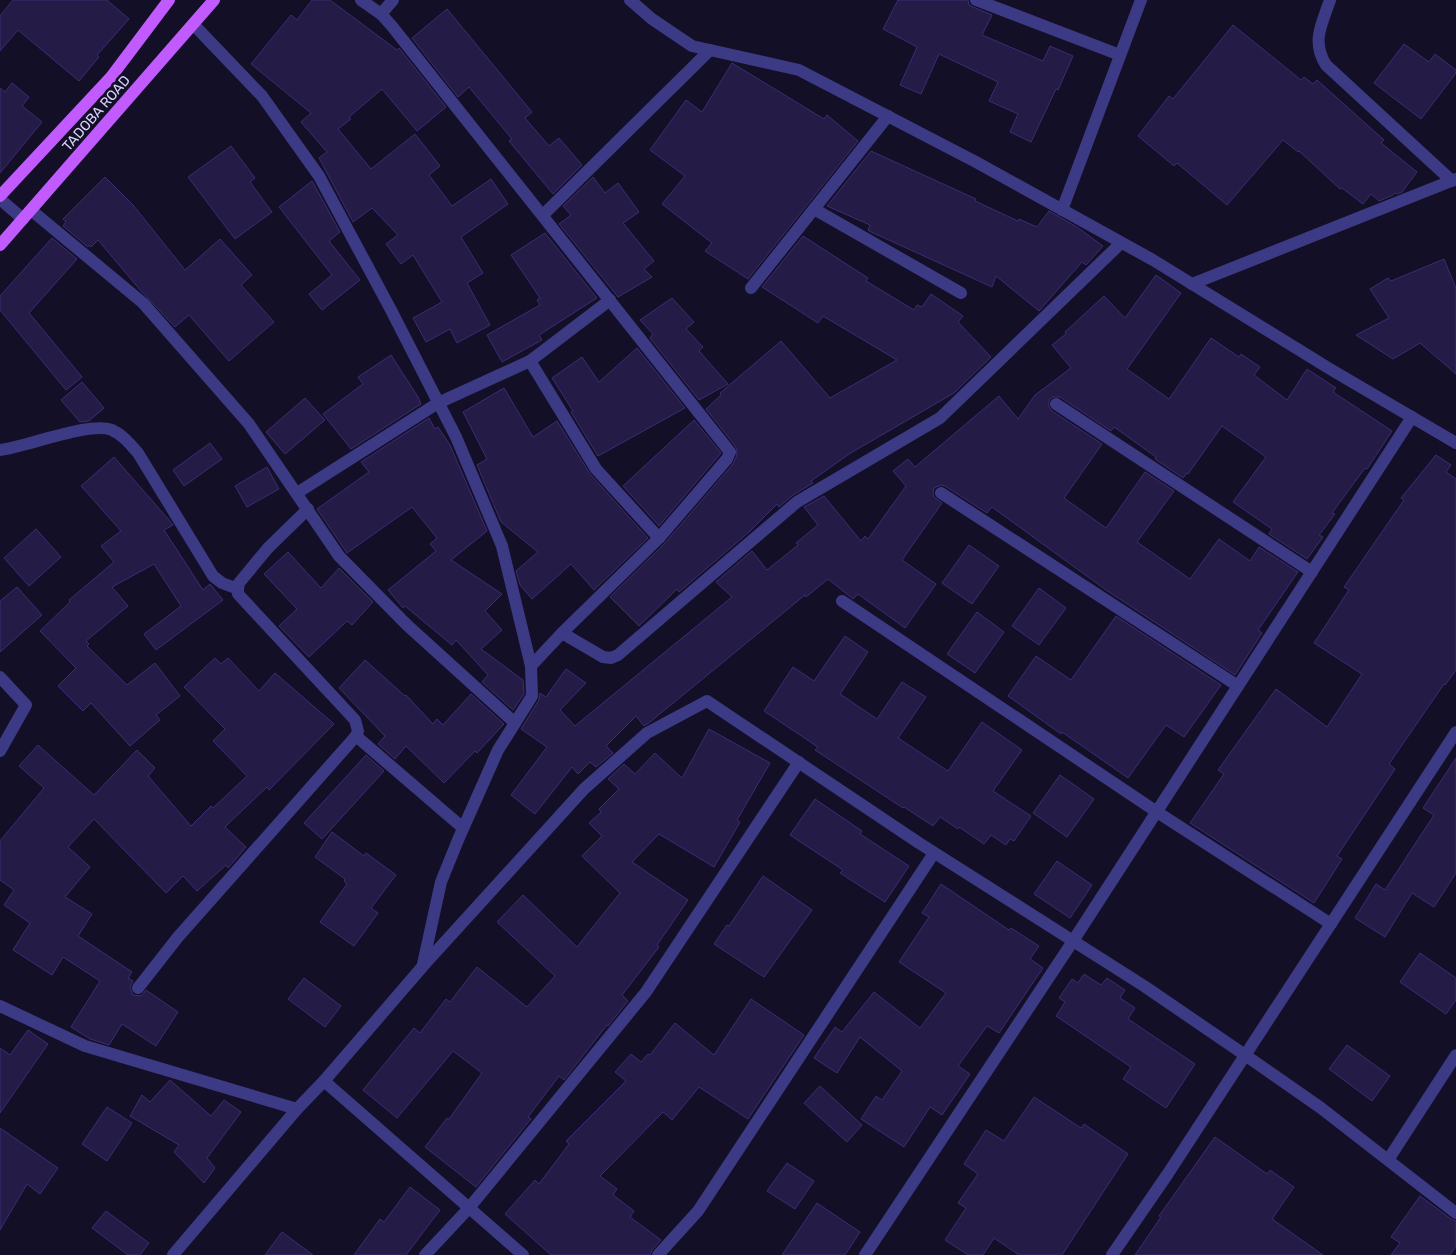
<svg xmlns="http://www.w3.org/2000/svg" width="1456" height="1255" font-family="Rubik,sans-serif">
	<rect width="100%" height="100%" fill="#130f26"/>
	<g fill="#241b47" stroke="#3b2d73">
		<path d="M13 0H107L129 19 97 55 99 57 79 81 18 30 0 51V16Z"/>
		<path d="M312 0H330L397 50 399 48 446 107 417 131 382 89 349 117 351 119 338 129 371 169 415 134 440 166 429 175 452 206 491 179 508 204 461 237 483 273 467 283 490 325 457 343 450 329 426 342 413 318 442 302 413 255 401 264 386 244 398 235 372 208 353 222 319 158 327 152 301 122 311 113 251 64 291 15 297 20Z"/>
		<path d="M898 0H968L969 5 973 7 992 15 982 35 1043 61 1050 46 1073 56 1058 90 1056 89 1031 142 1010 132 1018 114 989 101 998 82 939 54 921 94 900 85 917 47 883 29Z"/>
		<path d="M447 9 532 112 525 118 549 146 559 138 582 165 553 194 509 141 512 139 469 87 458 97 412 38Z"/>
		<path d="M1233 25 1301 80 1304 77 1313 84 1317 80 1384 140 1381 143 1417 172 1402 192 1397 194 1395 193 1393 195 1379 201 1371 194 1363 204 1342 188 1340 189 1299 151 1298 152 1283 140 1227 205 1177 163 1174 166 1138 136 1169 96 1173 99Z"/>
		<path d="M1404 44 1429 62 1435 54 1456 70V73L1421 119 1374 83Z"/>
		<path d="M732 63 824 119 827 115 858 141 748 279 705 251 712 243 662 204 685 176 650 150 686 100 702 112Z"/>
		<path d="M12 83 29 97 22 106 42 122 0 173V88L5 92Z"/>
		<path d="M231 146 255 178 250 182 272 212 235 239 188 177Z"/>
		<path d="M871 151 976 199 975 201 1018 221 1019 219 1037 227 1049 211 1077 227 1103 246 1086 265 1082 262 1039 311 996 276 992 287 869 231 868 230 870 225 827 206Z"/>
		<path d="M105 177 133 205 185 270 220 239 252 275 241 285 274 322 229 361 189 315 175 327 141 291 98 240 91 247 89 245 88 247 63 226 66 222 63 219Z"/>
		<path d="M593 177 605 193 618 183 639 212 623 223 654 261 644 269 652 277 618 297 559 224 571 215 563 206Z"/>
		<path d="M312 181 340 232 329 241 360 280 322 310 309 294 332 275 279 207Z"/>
		<path d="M545 233 597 298 539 335 542 340 502 362 487 335 540 305 537 300 540 298 511 255Z"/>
		<path d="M803 236 868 278 866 281 914 310 917 305 922 307 931 294 963 316 958 322 991 357 954 393 849 454 811 481 813 483 793 495 779 507 777 504 749 532 679 592 677 589 639 626 610 597 665 543 733 464 737 455 736 447 706 409 721 395 720 393 781 341 830 398 897 360 823 316 818 323 762 287Z"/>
		<path d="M52 238 77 259 29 313 82 377 66 390 0 310V296Z"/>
		<path d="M1444 259 1456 288V374L1420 343 1393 359 1356 335 1389 318 1370 289 1388 278 1391 281Z"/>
		<path d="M1156 275 1181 293 1127 369 1169 399 1211 338 1239 357 1241 354 1260 367 1254 375 1287 400 1307 369 1336 388 1333 392 1392 431 1367 469 1365 468 1332 513 1335 514 1319 535 1323 537 1307 559 1269 534 1272 529 1233 502 1266 457 1222 426 1188 474 1187 473 1183 478 1155 459 1156 457 1114 427 1111 431 1060 397H1053L1049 400V407L1052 411 1102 444 1064 498 1106 528 1145 472 1174 491 1137 542 1190 579 1219 539 1250 561 1259 547 1298 572 1258 630 1262 633 1235 675 1106 590 992 507 987 513 945 486 941 485 934 488 933 493 934 497 942 503 902 560 936 584 905 628 858 594 853 599 828 579 806 597 805 595 650 722 644 726 636 716 606 746 613 753 596 767 590 762 578 774 572 767 535 814 511 795 547 747 521 729 539 700 540 693 546 697 566 669 586 683 560 710 575 726 732 597 716 582 752 551 767 570 798 545 796 543 818 525 804 507 824 496 861 541 865 536 868 539 906 486 893 471 908 459 915 467 999 396 1018 419 1035 395 1071 368 1052 345 1066 334 1065 332 1104 296 1125 318Z"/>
		<path d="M672 298 694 322 686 329 703 347 699 351 728 384 699 400 650 338 653 334 640 320Z"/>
		<path d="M637 348 685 408 598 456 571 412 573 411 552 378 582 357 599 382Z"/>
		<path d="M391 355 418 397 421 404 351 449 323 414 363 384 358 377Z"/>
		<path d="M82 382 104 408 89 421 80 422 61 400Z"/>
		<path d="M504 388 533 437 557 421 590 474 648 538 594 590 571 564 532 599 520 585 516 571 538 552 501 522 477 465 487 459 463 412Z"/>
		<path d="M305 398 325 420 285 454 266 432Z"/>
		<path d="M429 418 435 429 438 427 450 445 487 531 451 560 502 594 485 611 502 630 481 649 523 680 524 694 513 710 482 682 488 675 456 640 452 645 405 606 403 608 388 590 436 551 430 544 437 538 412 507 347 553 317 509 369 472 361 462Z"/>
		<path d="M694 420 721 453 659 526 623 486Z"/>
		<path d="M210 443 222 459 184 486 173 470Z"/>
		<path d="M1436 455 1451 465 1446 472 1456 479V670L1445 685 1444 684 1389 764 1395 769 1337 856 1342 859 1314 903 1190 823 1224 774 1218 770 1276 689 1327 727 1362 674 1314 643 1349 590 1344 587 1404 500 1401 498Z"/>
		<path d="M114 457 169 520 173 525 164 530 203 590 210 584 223 600 156 650 144 634 181 606 154 564 112 587 128 606 86 641 89 644 87 646 127 685 155 663 180 696 156 715 160 720 130 746 91 703 83 711 58 686 76 668 40 631 70 602 69 600 114 562 101 546 121 531 81 486Z"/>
		<path d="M267 467 279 489 247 507 235 486Z"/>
		<path d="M36 529 61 557 29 586 4 558Z"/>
		<path d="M969 545 999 566 972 604 942 583Z"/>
		<path d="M288 552 321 588 339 568 373 602 352 625 347 621 309 657 279 626 297 609 264 574Z"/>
		<path d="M17 587 42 615 0 652V601Z"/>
		<path d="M1039 588 1066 608 1039 645 1012 626Z"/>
		<path d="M977 612 1004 632 975 673 947 654Z"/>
		<path d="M1116 616 1221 685 1184 737 1166 725 1128 778 1062 732 1061 734 1008 696 1036 656 1071 680Z"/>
		<path d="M845 636 868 652 840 694 877 719 902 682 926 697 898 738 948 771 982 722 1022 750 993 791 1031 816 1014 841 1010 839 1006 845 991 835 984 844 959 827 958 829 940 817 933 826 904 807 903 808 815 750 818 747 764 711 793 667 814 681Z"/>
		<path d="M215 658 221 664 228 658 259 691 275 673 334 724 269 790 267 787 228 824 225 827 246 847 228 868 226 865 197 891 183 876 166 893 94 819 68 847 90 867 65 897 92 914 78 936 132 972 128 978 133 981 130 987 133 995 141 996 146 990 178 1012 156 1046 122 1024 109 1045 90 1039 71 1027 100 981 63 957 52 975 13 950 30 923 4 905 14 890 0 880V841L44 788 19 766 38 745 94 795 137 750 155 768 148 776 191 826 211 806 213 808 247 776 213 741 225 729 184 687Z"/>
		<path d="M365 660 405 696 406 695 433 724 437 719 443 725 471 694 504 724 477 753 475 751 444 783 406 746 395 759 378 744 385 736 339 688Z"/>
		<path d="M709 729 770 763 737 820 740 822 714 867 659 834 632 862 688 900 657 945 659 947 622 995 628 1001 608 1026 607 1025 564 1080 559 1076 528 1117 531 1119 476 1187 425 1147 447 1118 449 1119 482 1073 453 1051 397 1118 363 1090 414 1028 420 1033 446 999 450 1002 477 967 527 1007 555 976 497 922 523 895 577 947 620 893 582 856 602 836 589 823 601 812 599 809 619 789 608 779 624 764 635 774 655 753 682 778Z"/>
		<path d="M366 755 384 771 322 839 304 823Z"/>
		<path d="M1456 758V873L1434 907 1412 893 1385 937 1355 918 1376 884 1385 890 1434 815 1423 808Z"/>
		<path d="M1060 775 1094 799 1067 837 1033 813Z"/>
		<path d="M815 799 862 831 860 834 909 866 885 902 840 873 843 870 790 835Z"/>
		<path d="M332 832 364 856 366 853 396 875 371 908 378 913 354 946 320 922 347 884 344 881 345 879 315 857Z"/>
		<path d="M1057 861 1092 885 1070 918 1034 894Z"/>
		<path d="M763 876 812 910 764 977 714 944 727 925 729 926Z"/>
		<path d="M941 884 1009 930 1011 928 1039 946 1030 959 1043 968 999 1033 987 1026 958 1066 970 1074 942 1115 930 1107 904 1147 861 1119 876 1096 882 1100 902 1071 860 1037 837 1073 814 1058 835 1027 842 1032 874 992 920 1028 946 993 899 962 929 917 922 913Z"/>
		<path d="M1420 953 1456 978V1000L1446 1014 1400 982Z"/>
		<path d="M1084 974 1101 985 1107 978 1125 990 1120 998 1135 1008 1128 1019 1195 1064 1166 1108 1123 1079 1131 1067 1056 1016 1065 1002 1059 998 1072 979 1078 983Z"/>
		<path d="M304 978 341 1006 325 1027 288 999Z"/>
		<path d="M751 999 804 1035 748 1119 699 1087 672 1120 663 1112 600 1176 617 1189 613 1195 634 1211 630 1217 661 1240 652 1250 650 1255H551L505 1214 535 1180 539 1184 569 1144 566 1141 626 1081 615 1072 631 1054 641 1062 648 1054 650 1055 675 1023 714 1055Z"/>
		<path d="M28 1030 48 1044 0 1113V1048L10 1055Z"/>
		<path d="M1347 1045 1390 1076 1372 1101 1329 1069Z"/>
		<path d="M170 1080 211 1116 224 1100 241 1112 207 1158 215 1168 204 1183 174 1152 179 1145 130 1116 142 1095 150 1102Z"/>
		<path d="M820 1086 862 1125 847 1142 804 1103Z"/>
		<path d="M1034 1097 1081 1128 1084 1124 1128 1154 1062 1255H1019L994 1238 983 1255H968L945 1240 966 1208 958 1203 978 1174 964 1164 986 1130 1004 1141Z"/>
		<path d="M107 1107 132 1123 107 1161 82 1144Z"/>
		<path d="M0 1128 58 1168 40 1194 27 1184 0 1230Z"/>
		<path d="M1215 1137 1267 1174 1270 1170 1294 1187 1272 1219 1323 1255H1135L1161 1217 1159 1216Z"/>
		<path d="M787 1163 814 1181 795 1209 767 1191Z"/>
		<path d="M410 1187 440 1210 406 1255H354L380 1219 384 1222Z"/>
		<path d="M1420 1196 1451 1219 1456 1221V1246L1450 1255H1391L1400 1243 1391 1237Z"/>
		<path d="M817 1203 860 1232 845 1255H782Z"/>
		<path d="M106 1211 149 1243 140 1255H128L92 1228Z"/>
		<path d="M282 1232 313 1255H265Z"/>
	</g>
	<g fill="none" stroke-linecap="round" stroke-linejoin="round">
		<g stroke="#3d3a85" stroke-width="12">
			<path d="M361 0 381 14 391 25 730 452 727 459 659 538 562 633 531 666"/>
			<path d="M976 0 1120 55"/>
			<path d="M1330 0C1322 24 1311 41 1326 65L1452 181"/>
			<path d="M381 14 393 0"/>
			<path d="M194 25 262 96 319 176 391 310 456 437 502 546 531 666 532 696 498 750 458 840 441 882 423 964"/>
			<path d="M0 199 23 219"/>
			<path d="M814 209 961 293"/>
			<path d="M31 210 143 303 249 424 339 556 407 625 515 723"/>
			<path d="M1062 210 1141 0"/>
			<path d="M543 215 710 50"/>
			<path d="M1192 284 1456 179"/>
			<path d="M751 288 888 116"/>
			<path d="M530 361 596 469 659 538"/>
			<path d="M1056 404 1312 572"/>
			<path d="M0 450C26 447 90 421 112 430 123 435 130 444 138 453L213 576 222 583 238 589"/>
			<path d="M297 493 438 403 530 361 610 300"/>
			<path d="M941 493 1238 686"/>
			<path d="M842 601 1157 812 1331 924"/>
			<path d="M562 633 603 657 611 658 618 655 797 502 940 418 1121 243"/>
			<path d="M0 677 26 705 0 751"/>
			<path d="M356 736 463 828"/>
			<path d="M138 988 178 937 356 736 358 731 355 720 238 594V589L239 583 268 548 308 509"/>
			<path d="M0 1006 85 1046 297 1109 324 1081 523 1255"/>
			<path d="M324 1081 423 966 584 789 647 733 707 701 919 843 1144 986 1245 1055 1321 1108 1456 1213"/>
			<path d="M1388 1160 1456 1055"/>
			<path d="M173 1255 297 1109"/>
			<path d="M425 1255 469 1208 646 992 799 762"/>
			<path d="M658 1255 698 1211 934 853"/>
			<path d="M865 1255 1073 941 1412 417"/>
		</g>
		<g stroke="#3d3a85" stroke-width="12">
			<path d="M630 0 652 19 692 46 799 70 976 162 1153 260 1330 369 1456 443"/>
			<path d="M1112 1255 1167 1175 1456 732"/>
		</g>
		<g stroke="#c25bff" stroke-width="12">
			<path d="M0 196 111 77 169 0"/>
			<path d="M0 245 214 0"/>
		</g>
	</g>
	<g text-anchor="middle" stroke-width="5" stroke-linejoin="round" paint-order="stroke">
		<g font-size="14" fill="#d9d4ff" stroke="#130f26">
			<text transform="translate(96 113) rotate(-49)" y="5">TADOBA ROAD</text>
		</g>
	</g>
</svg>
